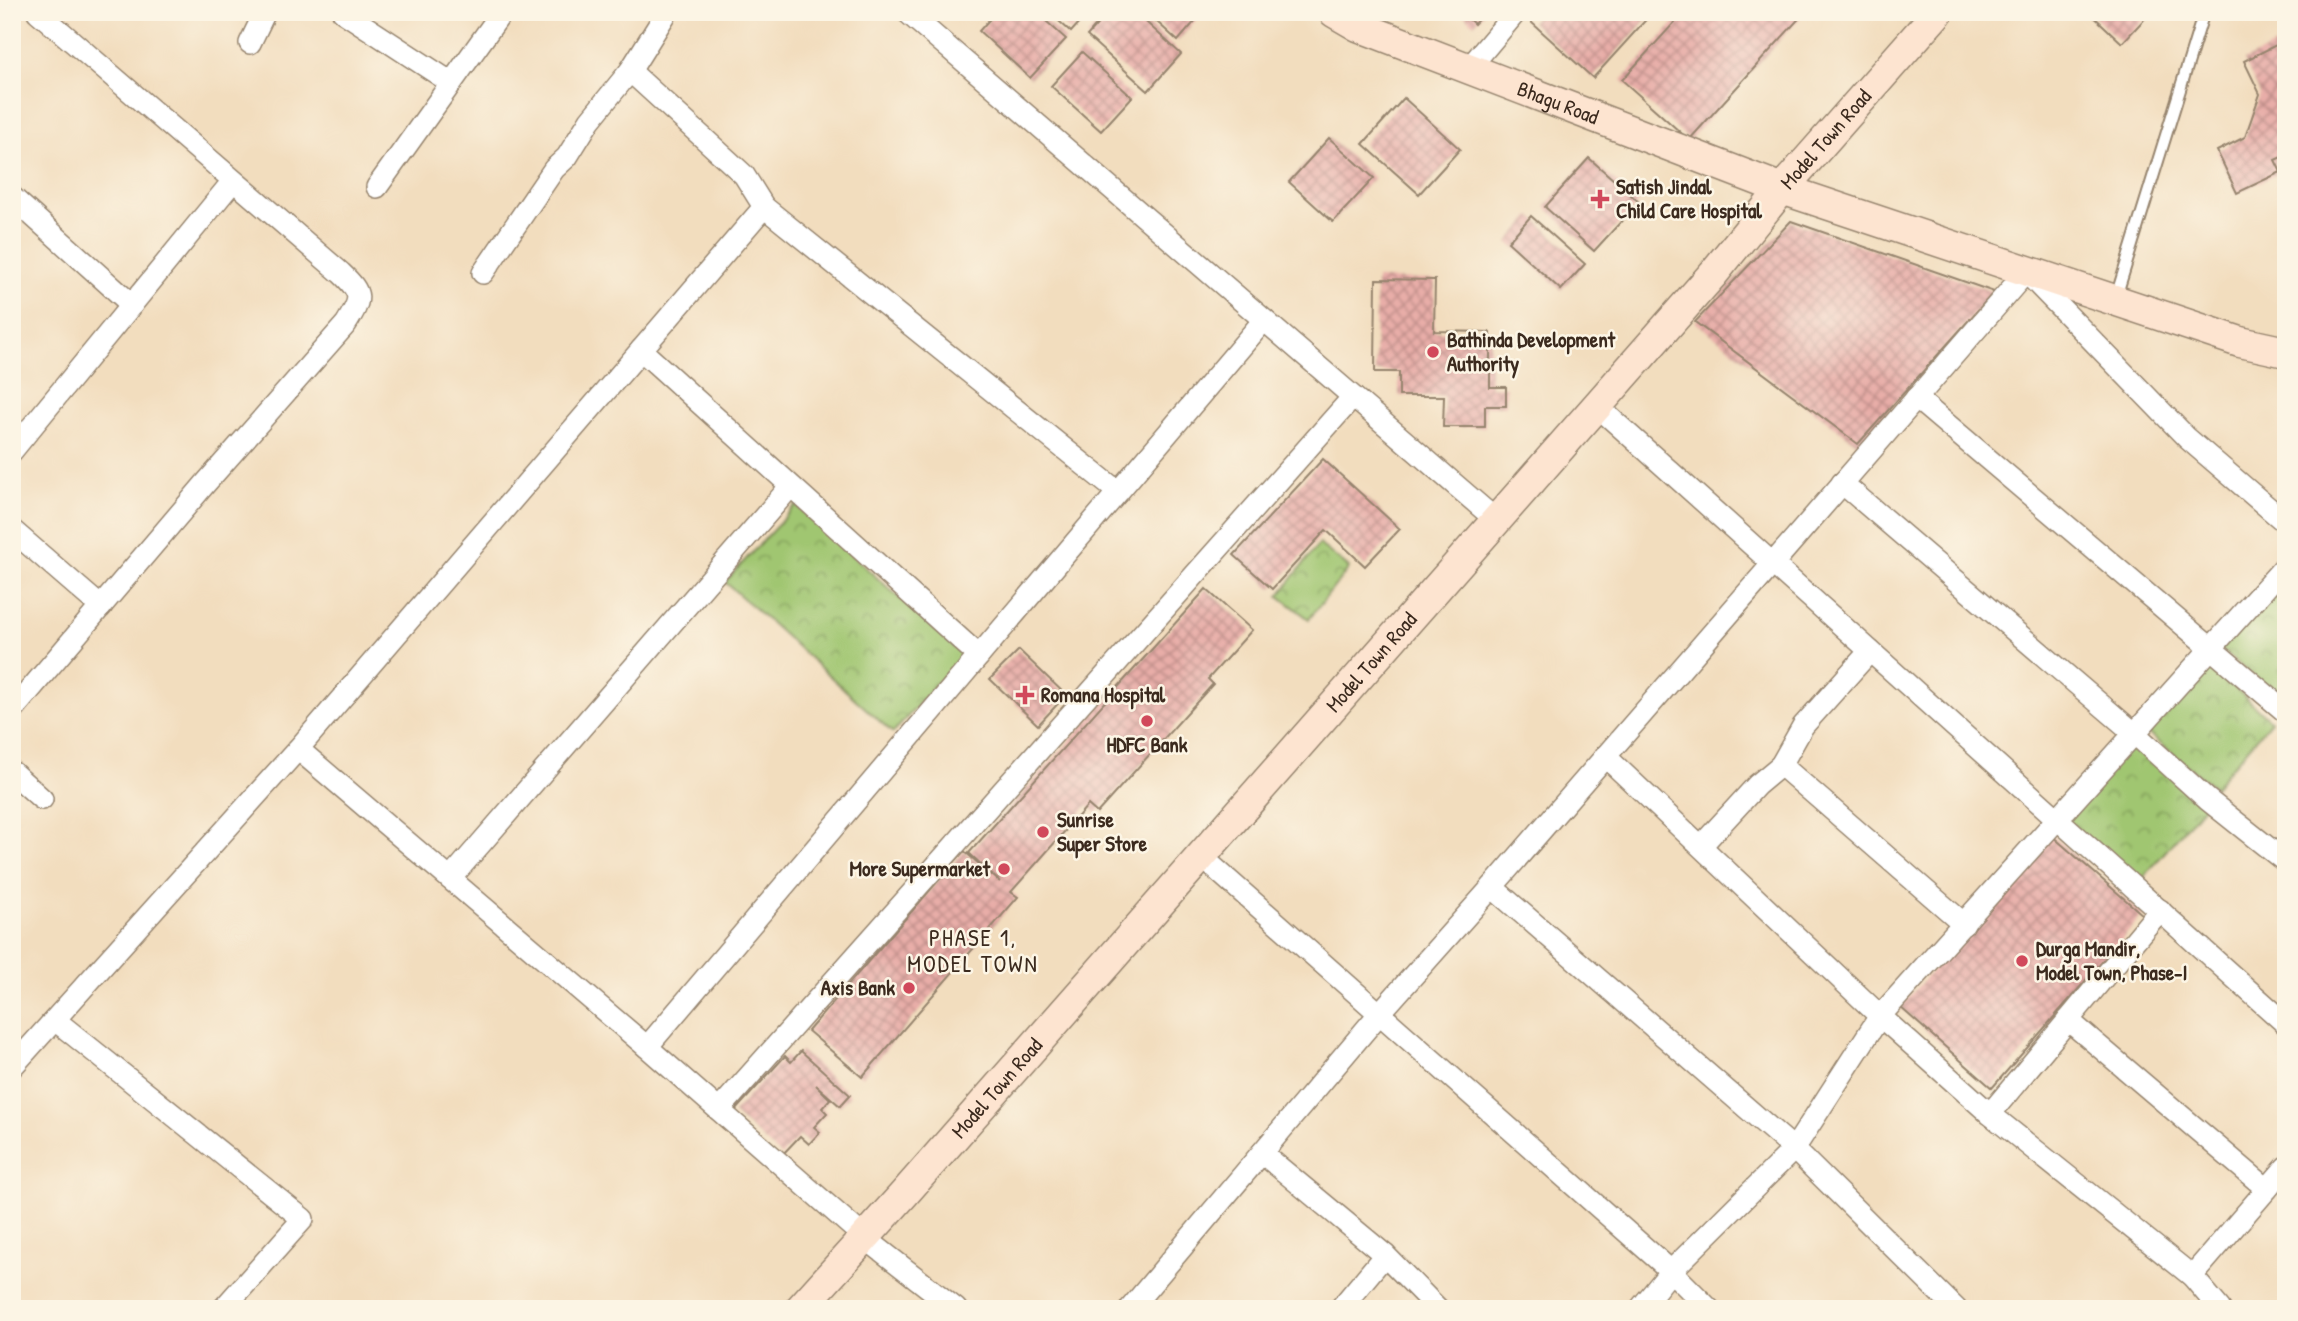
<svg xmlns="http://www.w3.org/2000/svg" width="2298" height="1321" font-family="'Patrick Hand',sans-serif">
	<defs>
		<pattern id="park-crowns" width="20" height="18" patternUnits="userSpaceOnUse" patternTransform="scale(1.75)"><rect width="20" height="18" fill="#a0c671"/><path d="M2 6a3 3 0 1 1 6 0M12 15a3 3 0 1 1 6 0" fill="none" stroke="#84a15c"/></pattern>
		<pattern id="building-cross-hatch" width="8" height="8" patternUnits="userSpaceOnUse" patternTransform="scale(1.75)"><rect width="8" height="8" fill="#e8ada8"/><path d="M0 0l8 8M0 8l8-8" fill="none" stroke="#bd8d88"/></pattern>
	</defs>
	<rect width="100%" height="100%" fill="#fcf5e5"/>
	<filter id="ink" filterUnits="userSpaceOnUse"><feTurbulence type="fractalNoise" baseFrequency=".0143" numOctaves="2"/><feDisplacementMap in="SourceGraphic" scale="14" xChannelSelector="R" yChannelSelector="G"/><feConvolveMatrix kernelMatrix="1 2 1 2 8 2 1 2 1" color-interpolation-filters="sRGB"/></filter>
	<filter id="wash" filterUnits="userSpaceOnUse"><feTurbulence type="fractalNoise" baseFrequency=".00686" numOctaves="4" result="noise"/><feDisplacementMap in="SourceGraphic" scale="28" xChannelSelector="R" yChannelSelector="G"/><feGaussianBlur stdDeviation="1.57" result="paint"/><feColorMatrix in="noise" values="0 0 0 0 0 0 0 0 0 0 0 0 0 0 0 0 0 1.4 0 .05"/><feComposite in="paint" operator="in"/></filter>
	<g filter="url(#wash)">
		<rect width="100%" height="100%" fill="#f2ddbe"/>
		<g fill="url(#park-crowns)" stroke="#6e7848" stroke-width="2">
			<path d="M796 505 963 655 893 733 725 582Z"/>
			<path d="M1319 544 1349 568 1309 619 1279 596Z"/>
			<path d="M2286 577V702L2220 649Z"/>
			<path d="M2207 662 2271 721 2214 787 2146 732Z"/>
			<path d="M2134 733 2208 800 2135 888 2055 822Z"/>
		</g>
		<g id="blocks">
			<g fill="url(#building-cross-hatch)">
				<path d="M996 12H1036L1066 39 1030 78 979 31Z"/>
				<path d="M1049 12H1089L1071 32Z"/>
				<path d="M1108 12H1135L1181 54 1148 91 1087 36Z"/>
				<path d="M1146 12H1203L1178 41Z"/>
				<path d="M1461 12H1485L1474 24Z"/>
				<path d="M1540 12H1653L1593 78 1531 22Z"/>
				<path d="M1684 12H1805L1689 140 1622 80Z"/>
				<path d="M2089 12H2151L2122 43Z"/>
				<path d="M2286 40V117L2282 119 2280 127 2286 138 2284 147 2286 155 2275 160 2281 172 2237 193 2217 151 2245 137 2260 94 2244 61Z"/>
				<path d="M1082 52 1132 97 1101 131 1051 86Z"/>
				<path d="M1404 98 1460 149 1419 194 1363 144Z"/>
				<path d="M1329 138 1374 178 1333 222 1289 182Z"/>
				<path d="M1589 158 1639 202 1594 251 1545 207Z"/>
				<path d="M1531 216 1585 264 1561 290 1508 242Z"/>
				<path d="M1791 221 1994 292 1858 444 1695 322Z"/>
				<path d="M1376 279 1435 280 1434 331 1490 332V387H1506V406H1485V427H1443L1444 396H1399V372H1375Z"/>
				<path d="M1323 459 1400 529 1365 566 1326 530 1272 589 1234 555Z"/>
				<path d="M1206 589 1252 630 1208 679 1213 684 1097 813 1088 805 1011 892 1018 897 862 1077 808 1031 964 851 1000 882 969 853Z"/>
				<path d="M1019 650 1066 695 1038 725 990 679Z"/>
				<path d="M2051 835 2143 915 1992 1088 1900 1007Z"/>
				<path d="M801 1051 850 1095 840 1106 816 1085 830 1099 822 1108 827 1113 814 1127 820 1132 809 1144 800 1136 781 1156 733 1113 785 1056 791 1062Z"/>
			</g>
		</g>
	</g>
	<g filter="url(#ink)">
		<use href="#blocks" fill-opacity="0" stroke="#96846e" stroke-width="2"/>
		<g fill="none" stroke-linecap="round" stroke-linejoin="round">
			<g stroke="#96846e" stroke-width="14">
				<path id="lane" d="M2116 297 2204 12"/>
			</g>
			<g stroke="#96846e" stroke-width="24">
				<g id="street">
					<path d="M343 12 450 82"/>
					<path d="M907 12 1496 520"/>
					<path d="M250 43 265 12"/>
					<path d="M1469 68 1516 12"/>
					<path d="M630 71 744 175 764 207"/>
					<path d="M377 187 502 12"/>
					<path d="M12 197 132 305"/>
					<path d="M483 273 554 169 567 157 590 120 630 71 667 12"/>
					<path d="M641 350 979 656"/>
					<path d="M1916 398 2286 712"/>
					<path d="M1597 406 2286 1024"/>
					<path d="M12 451 233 181"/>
					<path d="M1842 483 2134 733 2208 800 2286 862"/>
					<path d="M12 530 101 607"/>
					<path d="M12 711 205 484 346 324C362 298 363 294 341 273L38 12"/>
					<path d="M298 749 647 1047 865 1238 956 1309"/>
					<path d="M1605 756 1880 1016 1990 1114 2192 1276 2220 1309"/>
					<path d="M1781 765 1964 924"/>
					<path d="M12 772 42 799"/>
					<path d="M1701 846 1757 785 1781 765 1803 726 1870 651"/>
					<path d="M1201 856 1671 1271 1709 1309"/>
					<path d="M450 879 790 487"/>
					<path d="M1492 887 1794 1149 1956 1309"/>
					<path d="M55 1020 303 1219 223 1309"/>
					<path d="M2068 1020 2267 1189"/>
					<path d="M647 1047 1264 320"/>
					<path d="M12 1067 298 749 764 207 1118 492"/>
					<path d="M719 1110 1353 397"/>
					<path d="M1990 1114 2160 910"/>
					<path d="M1262 1153 1385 1255 1438 1309"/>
					<path d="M2192 1276 2286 1167"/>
					<path d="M1130 1309 1379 1014 1492 887 2026 272 2187 438 2286 523"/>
					<path d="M1340 1309 1385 1255"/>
					<path d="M1640 1309 1671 1271 1794 1149 1880 1016 2286 565"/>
				</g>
			</g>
			<g stroke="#96846e" stroke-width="33">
				<g id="secondary">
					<path id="s1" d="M1334 12 1358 26 1782 189 2240 342 2286 352"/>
					<path id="s2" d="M800 1309 904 1194 1713 274 1782 189 1938 12"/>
				</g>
			</g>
			<use href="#lane" stroke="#fff" stroke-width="10"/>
			<use href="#street" stroke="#fff" stroke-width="21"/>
			<use href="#secondary" stroke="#fde4d0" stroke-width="30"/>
		</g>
	</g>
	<g fill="#d1495b" stroke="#fcf5e5" stroke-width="2.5">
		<path d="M1596.5 188.5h7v7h7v7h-7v7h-7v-7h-7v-7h7z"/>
		<circle cx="1433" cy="352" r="7"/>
		<path d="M1021.5 684.5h7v7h7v7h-7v7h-7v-7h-7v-7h7z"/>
		<circle cx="1147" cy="721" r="7"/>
		<circle cx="1043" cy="832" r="7"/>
		<circle cx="1004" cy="869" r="7"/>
		<circle cx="2022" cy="961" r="7"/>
		<circle cx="909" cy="988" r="7"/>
	</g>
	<g text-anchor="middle" stroke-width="5" stroke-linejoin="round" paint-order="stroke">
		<g font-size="21" fill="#3b2a1e" stroke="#fcf5e5">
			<text dy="7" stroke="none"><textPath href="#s1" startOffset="242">Bhagu Road</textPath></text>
			<text dy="7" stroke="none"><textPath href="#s2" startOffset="1556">Model Town Road</textPath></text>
			<text dy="7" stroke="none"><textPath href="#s2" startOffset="863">Model Town Road</textPath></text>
			<text dy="7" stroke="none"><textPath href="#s2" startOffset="296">Model Town Road</textPath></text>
		</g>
		<g font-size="21" font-weight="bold" fill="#3b2a1e" stroke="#fcf5e5" text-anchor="start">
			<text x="1616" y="194">Satish Jindal<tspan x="1616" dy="24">Child Care Hospital</tspan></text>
			<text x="1447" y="347">Bathinda Development<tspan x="1447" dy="24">Authority</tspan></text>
			<text x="1041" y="702">Romana Hospital</text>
			<text x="1147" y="752" text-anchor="middle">HDFC Bank</text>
			<text x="1057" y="827">Sunrise<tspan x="1057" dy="24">Super Store</tspan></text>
			<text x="990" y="876" text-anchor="end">More Supermarket</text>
			<text x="2036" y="956">Durga Mandir,<tspan x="2036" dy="24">Model Town, Phase-I</tspan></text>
			<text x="895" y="995" text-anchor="end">Axis Bank</text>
		</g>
		<g font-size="23" letter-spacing="2" fill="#3b2a1e" stroke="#fcf5e5">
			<text x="973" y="946">PHASE 1,<tspan x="973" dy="26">MODEL TOWN</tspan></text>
		</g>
	</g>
	<rect width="2298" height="1321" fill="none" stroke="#fcf5e5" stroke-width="42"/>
</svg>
